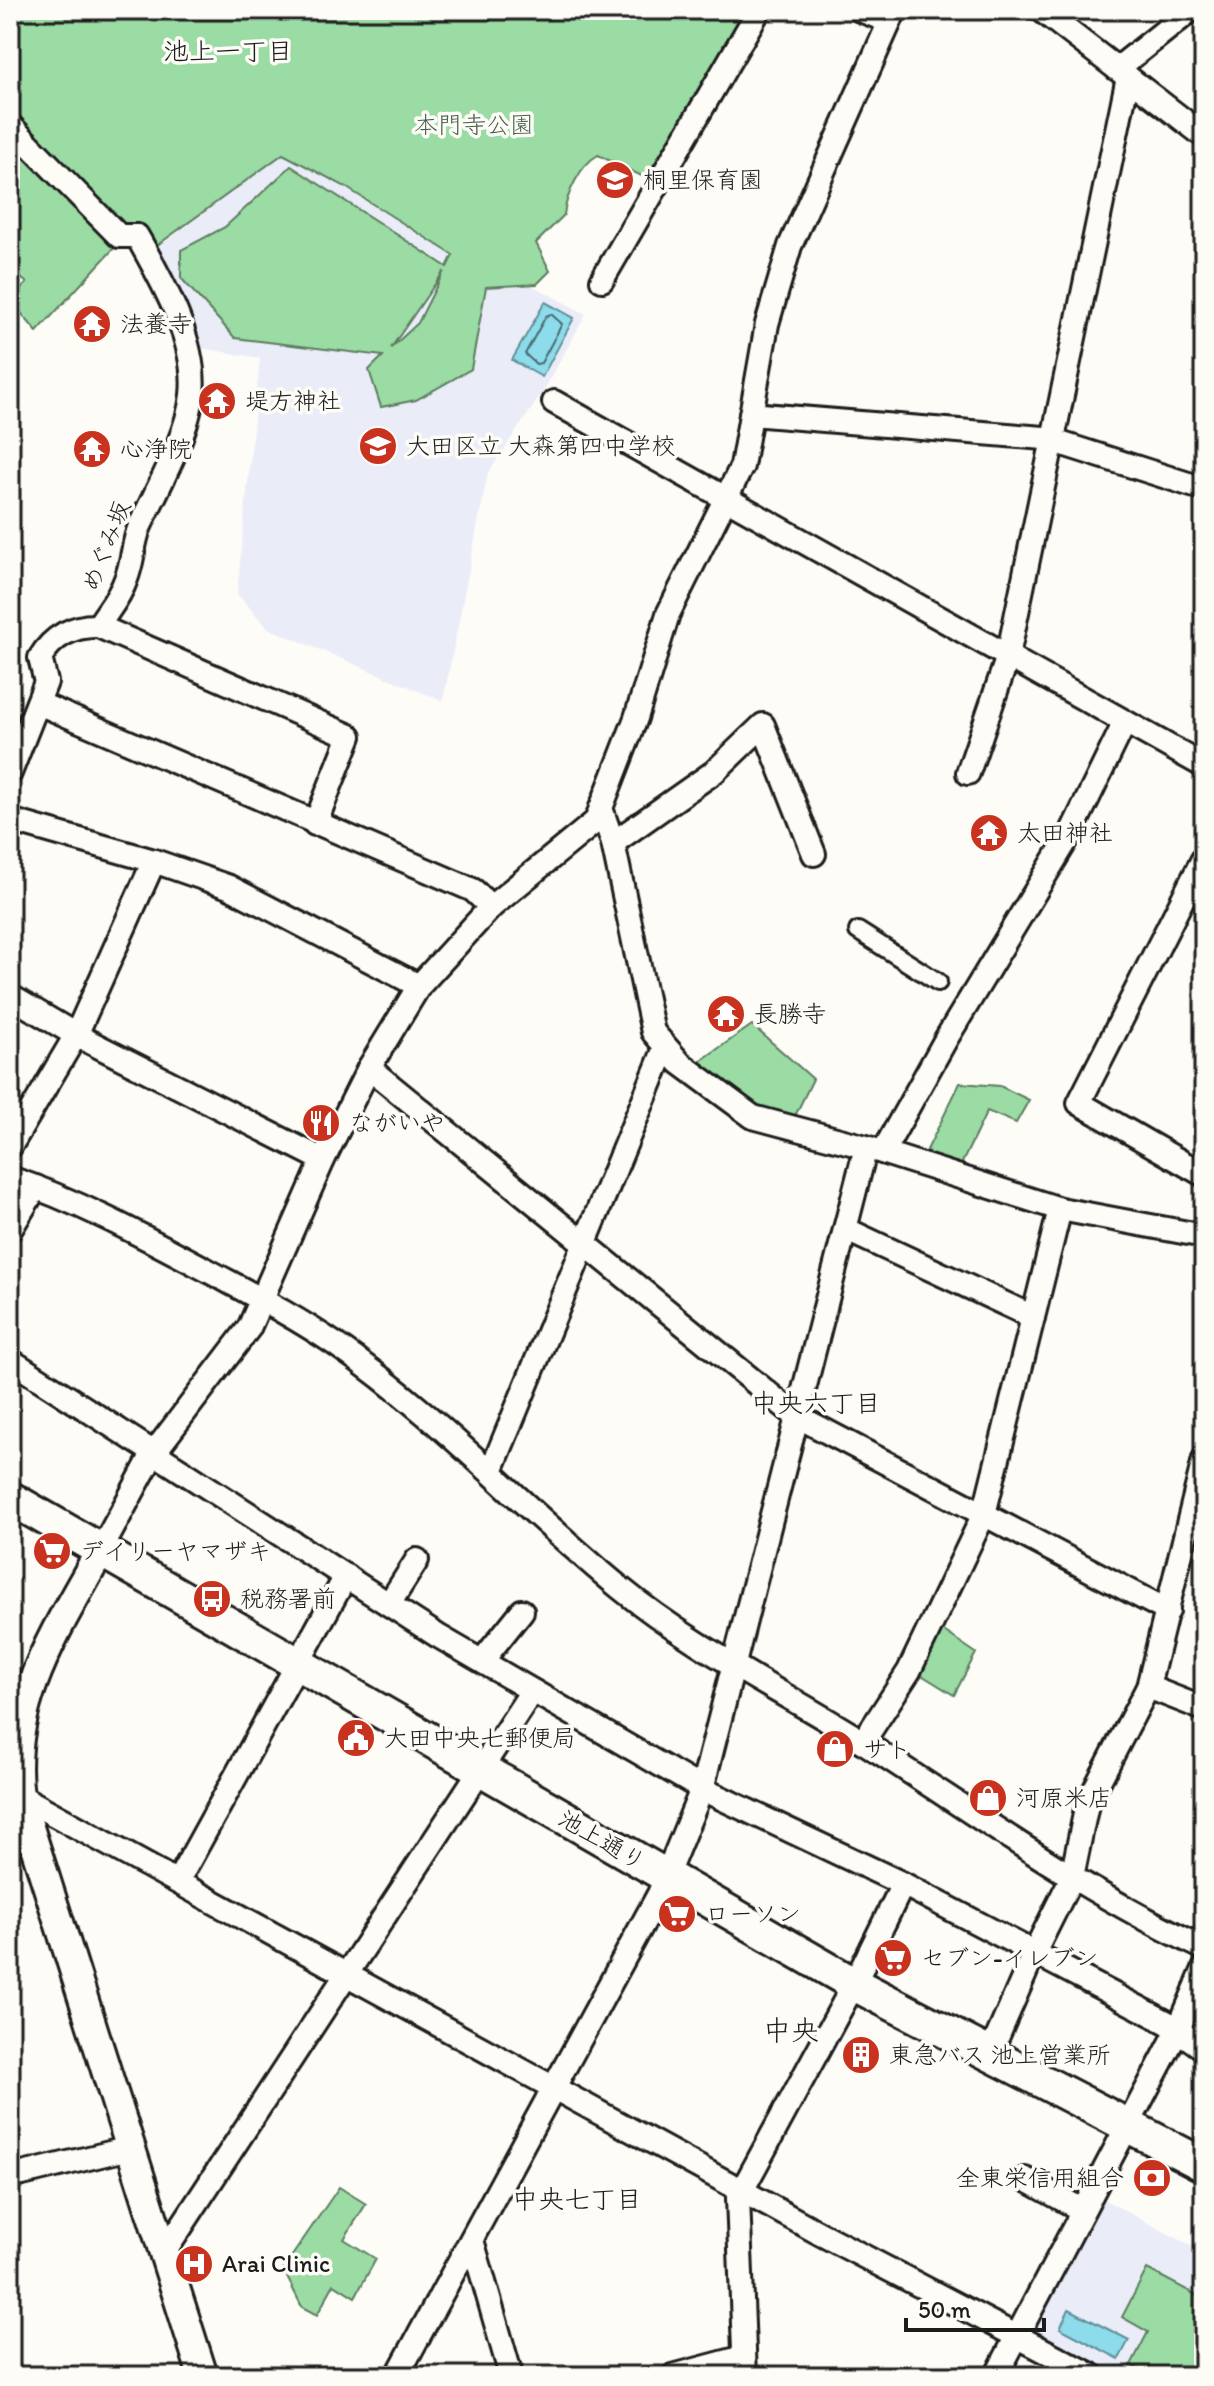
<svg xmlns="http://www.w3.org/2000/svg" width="1214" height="2386" font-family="Itim,'Klee One',sans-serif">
	<rect width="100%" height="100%" fill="#fdfcf7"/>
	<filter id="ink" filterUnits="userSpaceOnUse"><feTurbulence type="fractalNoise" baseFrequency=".0125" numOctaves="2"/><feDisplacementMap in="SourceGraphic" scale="16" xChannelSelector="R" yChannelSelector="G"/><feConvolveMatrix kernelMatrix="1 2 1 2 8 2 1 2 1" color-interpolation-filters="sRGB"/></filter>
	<g filter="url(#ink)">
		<g fill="#eaedf8">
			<path d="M283 154 586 314 543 392 488 473 443 701 268 628 237 594 260 358 194 347 158 247Z"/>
			<path d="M1096 2195 1197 2249 1204 2239V2376H1121L1036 2331 1033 2323Z"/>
		</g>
		<g fill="#9bdba4" stroke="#5c7c60" stroke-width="2" fill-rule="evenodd">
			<path d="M10 10H749L652 181 598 155C580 165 566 195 564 215L536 243 550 271 537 284 486 287 471 369 416 400 381 407 369 370 383 356 235 338 181 278V250L225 227 291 166 447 267 453 255 344 186 283 154 152 249 114 224 10 114ZM444 271 418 323 391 348Z"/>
			<path d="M10 136 116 246 37 332 10 300 27 283 10 269Z"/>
			<path d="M752 1025 813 1079 793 1120 754 1108 696 1064Z"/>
			<path d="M960 1083 1000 1086 1029 1100 1016 1123 987 1111 960 1167 923 1158Z"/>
			<path d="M938 1627 976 1653 954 1695 915 1671Z"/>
			<path d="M339 2187 366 2204 344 2239 376 2259 355 2297 334 2284 317 2315 302 2307 283 2269Z"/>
			<path d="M1147 2269 1204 2299V2376H1151L1131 2365 1148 2332 1122 2317Z"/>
		</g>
		<g fill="#8ddceb" stroke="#608f98" stroke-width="2">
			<path d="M545 302 574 318 542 377 512 360Z"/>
			<path d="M1069 2309 1129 2340 1119 2359 1060 2328Z"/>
		</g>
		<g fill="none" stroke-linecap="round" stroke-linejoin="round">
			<path stroke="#49696f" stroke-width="2" d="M551 314 562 324 541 363 536 364 525 354 546 316Z"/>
			<g stroke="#1c1c1c" stroke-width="22">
				<path id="pedestrian" d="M858 931 938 982"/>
			</g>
			<g stroke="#1c1c1c" stroke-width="28">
				<g id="minor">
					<path d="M860 10 888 21"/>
					<path d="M1041 10 1204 136"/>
					<path d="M1117 69 1191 10"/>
					<path d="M10 125 119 236H137C162 281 198 342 192 395 188 435 157 489 140 526 133 542 133 562 126 579 120 597 108 610 98 626"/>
					<path d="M602 280 759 10"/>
					<path d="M554 402 1204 766"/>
					<path d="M751 414 1044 438 1204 489"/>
					<path d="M38 703 473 890 491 907"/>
					<path d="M10 773 46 682 40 658C52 637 73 625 98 626L350 736 315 824"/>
					<path d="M968 773 1008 656 1128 77"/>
					<path d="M601 808 613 843 653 1032 680 1063 753 1117 866 1147 1060 1209 1204 1236"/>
					<path d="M10 820 154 861 229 887 419 986"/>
					<path d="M613 843 714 772 763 725 814 854"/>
					<path d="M1204 857 1079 1103 1204 1175"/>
					<path d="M10 996 76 1035 323 1160"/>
					<path d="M369 1068 795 1415 1168 1611"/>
					<path d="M10 1147 76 1035 154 861"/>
					<path d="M883 1152 946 1039 1072 831 1125 722"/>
					<path d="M10 1178C78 1201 141 1235 205 1269 249 1293 294 1316 335 1344 438 1415 523 1508 619 1587 692 1647 780 1690 860 1740 974 1812 1082 1892 1204 1948"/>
					<path d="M845 1229 1033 1317"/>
					<path d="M10 1230 36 1187"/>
					<path d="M10 1360 438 1636 702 1789 903 1884 1168 2023 1204 2049"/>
					<path d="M491 1471 665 1048"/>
					<path d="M101 1550 153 1454 249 1328 323 1160 369 1068 419 986 491 907 596 821 636 718 668 614 742 466 767 324 790 246 895 10"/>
					<path d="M389 1604 417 1560"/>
					<path d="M482 1661 522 1611"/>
					<path d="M1148 1687 1204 1709"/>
					<path d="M863 1742 909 1671 984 1514 1060 1209"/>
					<path d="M11 1791 821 2234 1093 2376"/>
					<path d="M178 1881 346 1576"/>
					<path d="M990 2054 1034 1953 1072 1877 1087 1804 1148 1687 1204 1459"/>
					<path d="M10 2177 130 2148"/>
					<path d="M1025 2179 1082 2210"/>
					<path d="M472 2240 511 2376"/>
					<path d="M162 2256 532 1691"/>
					<path d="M397 2376 659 1894 702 1789 866 1147"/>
					<path d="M673 2376 744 2357"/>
					<path d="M745 2376 738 2198 854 1984 903 1884"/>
					<path d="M996 2376 1178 2030 1204 1969"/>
				</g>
			</g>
			<g stroke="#1c1c1c" stroke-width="34">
				<path id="tertiary" d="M101 1550C58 1628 6 1703 19 1796L203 2376"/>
			</g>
			<g stroke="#1c1c1c" stroke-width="38">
				<path id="secondary" d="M10 1498 854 1984 1204 2165"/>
			</g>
			<use href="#pedestrian" stroke="#fdfcf7" stroke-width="16"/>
			<use href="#minor" stroke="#fdfcf7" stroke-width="22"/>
			<use href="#tertiary" stroke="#fdfcf7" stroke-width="28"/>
			<use href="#secondary" stroke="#fdfcf7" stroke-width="32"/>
		</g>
	</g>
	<defs>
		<g id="school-disc" transform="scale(2)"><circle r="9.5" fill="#c8321e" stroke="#fdfcf7"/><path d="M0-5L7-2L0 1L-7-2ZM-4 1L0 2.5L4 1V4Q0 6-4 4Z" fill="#fff"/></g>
		<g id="temple-disc" transform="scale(2)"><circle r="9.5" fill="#c8321e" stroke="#fdfcf7"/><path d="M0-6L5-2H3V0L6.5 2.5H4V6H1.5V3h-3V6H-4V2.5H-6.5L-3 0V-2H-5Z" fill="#fff"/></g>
		<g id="restaurant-disc" transform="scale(2)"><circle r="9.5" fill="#c8321e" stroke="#fdfcf7"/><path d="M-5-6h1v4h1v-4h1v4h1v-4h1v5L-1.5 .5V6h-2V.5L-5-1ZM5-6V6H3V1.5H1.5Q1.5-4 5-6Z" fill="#fff"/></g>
		<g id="supermarket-disc" transform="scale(2)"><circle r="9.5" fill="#c8321e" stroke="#fdfcf7"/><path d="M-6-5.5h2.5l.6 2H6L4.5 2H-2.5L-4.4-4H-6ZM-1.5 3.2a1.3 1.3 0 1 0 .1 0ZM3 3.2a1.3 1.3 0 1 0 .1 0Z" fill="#fff"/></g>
		<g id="bus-disc" transform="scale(2)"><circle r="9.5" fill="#c8321e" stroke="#fdfcf7"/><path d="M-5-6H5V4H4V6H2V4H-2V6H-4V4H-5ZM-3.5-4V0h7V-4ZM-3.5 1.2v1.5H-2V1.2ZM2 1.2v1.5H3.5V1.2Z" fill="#fff"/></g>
		<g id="civic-disc" transform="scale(2)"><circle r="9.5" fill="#c8321e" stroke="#fdfcf7"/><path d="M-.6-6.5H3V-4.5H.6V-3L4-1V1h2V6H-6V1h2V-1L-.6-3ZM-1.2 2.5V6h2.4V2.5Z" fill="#fff"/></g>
		<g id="shop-disc" transform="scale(2)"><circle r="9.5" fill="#c8321e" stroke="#fdfcf7"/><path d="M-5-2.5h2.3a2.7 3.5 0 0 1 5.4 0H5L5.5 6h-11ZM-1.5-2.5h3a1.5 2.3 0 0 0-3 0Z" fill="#fff"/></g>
		<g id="building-disc" transform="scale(2)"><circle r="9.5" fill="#c8321e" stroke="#fdfcf7"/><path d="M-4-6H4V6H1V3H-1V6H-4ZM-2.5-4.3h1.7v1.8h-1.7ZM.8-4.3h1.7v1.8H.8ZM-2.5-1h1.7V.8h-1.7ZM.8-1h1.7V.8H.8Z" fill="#fff"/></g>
		<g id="bank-disc" transform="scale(2)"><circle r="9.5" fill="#c8321e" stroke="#fdfcf7"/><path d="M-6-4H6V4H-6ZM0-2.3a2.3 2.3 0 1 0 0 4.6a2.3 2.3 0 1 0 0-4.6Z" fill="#fff"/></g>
		<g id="hospital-disc" transform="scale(2)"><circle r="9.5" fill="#c8321e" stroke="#fdfcf7"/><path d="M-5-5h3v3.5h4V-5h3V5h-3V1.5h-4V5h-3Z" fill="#fff"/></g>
	</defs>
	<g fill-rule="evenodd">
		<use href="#school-disc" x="615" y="180"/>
		<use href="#temple-disc" x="92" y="324"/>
		<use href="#temple-disc" x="217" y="401"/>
		<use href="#school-disc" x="378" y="446"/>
		<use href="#temple-disc" x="92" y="449"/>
		<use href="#temple-disc" x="989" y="833"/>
		<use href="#temple-disc" x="726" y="1014"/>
		<use href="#restaurant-disc" x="321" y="1123"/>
		<use href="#supermarket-disc" x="52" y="1551"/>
		<use href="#bus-disc" x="212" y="1599"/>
		<use href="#civic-disc" x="356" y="1738"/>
		<use href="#shop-disc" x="835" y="1749"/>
		<use href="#shop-disc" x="988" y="1798"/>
		<use href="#supermarket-disc" x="677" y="1914"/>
		<use href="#supermarket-disc" x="893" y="1958"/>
		<use href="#building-disc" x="861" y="2055"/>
		<use href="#bank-disc" x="1152" y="2178"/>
		<use href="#hospital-disc" x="194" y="2264"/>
	</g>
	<g text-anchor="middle" stroke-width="7" stroke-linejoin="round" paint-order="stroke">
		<g font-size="24" fill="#485f4c" stroke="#fdfcf7">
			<text x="474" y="133">本門寺公園</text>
		</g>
		<g font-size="24" fill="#1c1c1c" stroke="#fdfcf7" text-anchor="start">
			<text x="643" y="188">桐里保育園</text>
			<text x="120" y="332">法養寺</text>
			<text x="245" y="409">堤方神社</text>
			<text x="406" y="454">大田区立 大森第四中学校</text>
			<text x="120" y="457">心浄院</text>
			<text x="1017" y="841">太田神社</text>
			<text x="754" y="1022">長勝寺</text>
			<text x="349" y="1131">ながいや</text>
			<text x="80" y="1559">デイリーヤマザキ</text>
			<text x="240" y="1607">税務署前</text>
			<text x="384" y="1746">大田中央七郵便局</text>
			<text x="863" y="1757">サト</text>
			<text x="1016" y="1806">河原米店</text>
			<text x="705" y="1922">ローソン</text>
			<text x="921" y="1966">セブン-イレブン</text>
			<text x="889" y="2063">東急バス 池上営業所</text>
			<text x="1124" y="2186" text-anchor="end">全東栄信用組合</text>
			<text x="222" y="2272">Arai Clinic</text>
		</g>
		<g font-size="24" fill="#1c1c1c" stroke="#fdfcf7">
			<text transform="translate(106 546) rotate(-69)" y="8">めぐみ坂</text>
			<text transform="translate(602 1840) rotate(30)" y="8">池上通り</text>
		</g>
		<g font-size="26" fill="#1c1c1c" stroke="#fdfcf7">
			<text x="228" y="60">池上一丁目</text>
			<text x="816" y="1412">中央六丁目</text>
			<text x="577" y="2208">中央七丁目</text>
		</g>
		<g font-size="28" fill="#1c1c1c" stroke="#fdfcf7">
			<text x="791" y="2040">中央</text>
		</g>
	</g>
	<rect width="1214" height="2386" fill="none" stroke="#fdfcf7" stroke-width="40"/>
	<rect x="20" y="20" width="1174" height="2346" fill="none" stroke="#1c1c1c" stroke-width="3" filter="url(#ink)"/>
	<path d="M906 2318v12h138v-12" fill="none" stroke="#1c1c1c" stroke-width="4"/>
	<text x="918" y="2318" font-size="24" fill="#1c1c1c" stroke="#fdfcf7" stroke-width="6" paint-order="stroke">50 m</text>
</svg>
